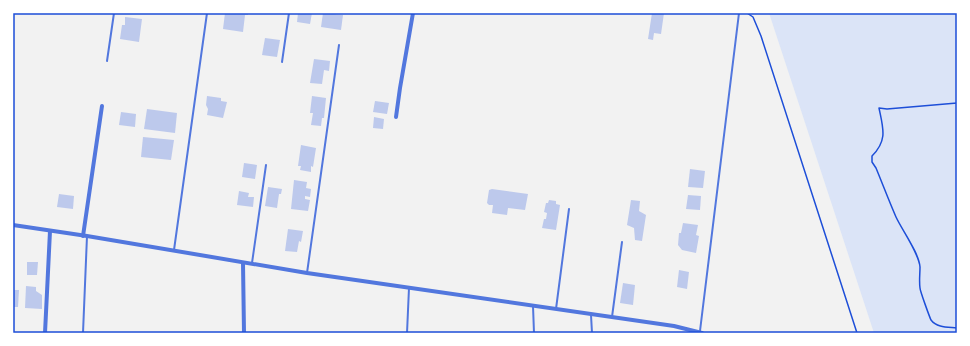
<svg xmlns="http://www.w3.org/2000/svg" width="970" height="346" font-family="'Fira Sans Condensed',sans-serif">
	<rect width="100%" height="100%" fill="#f2f2f2"/>
	<path fill="#dbe4f7" d="M769 13H957V333H874Z"/>
	<g fill="#bdc9ec">
		<path d="M225 13H248V15H245L243 32 223 29Z"/>
		<path d="M298 13H312L310 24 297 22Z"/>
		<path d="M323 13 343 15 341 30 321 27Z"/>
		<path d="M652 13H664L661 34 654 33 653 40 648 39Z"/>
		<path d="M125 17 142 19 139 42 120 39 122 25H125Z"/>
		<path d="M265 38 280 40 277 57 262 55Z"/>
		<path d="M314 59 330 61 329 71 324 70 322 84 310 83Z"/>
		<path d="M207 96 221 98V101L227 102 223 118 207 115 208 109 206 105Z"/>
		<path d="M312 96 326 98 324 118H322L321 126 311 125 313 113H310Z"/>
		<path d="M375 101 389 103 387 114 373 112Z"/>
		<path d="M147 109 177 113 175 133 144 129Z"/>
		<path d="M121 112 136 114 135 127 119 125Z"/>
		<path d="M374 117 384 119 383 129 373 128Z"/>
		<path d="M143 137 174 140 171 160 141 157Z"/>
		<path d="M301 145 316 148 313 167 311 166V172L300 170 301 166H298Z"/>
		<path d="M244 163 257 165 255 179 242 177Z"/>
		<path d="M690 169 705 171 703 188 688 187Z"/>
		<path d="M294 180 307 182 306 188 311 189 310 197 305 196V199L310 200 308 211 291 209Z"/>
		<path d="M268 187 282 189 281 194H279L277 208 265 206Z"/>
		<path d="M492 189 528 194 525 210 508 208 507 215 492 213 493 205H489L487 203 489 190Z"/>
		<path d="M239 191 249 193 248 197H254L253 207 237 205Z"/>
		<path d="M59 194 74 196 73 209 57 207Z"/>
		<path d="M688 195 701 196 700 210 686 209Z"/>
		<path d="M549 200 556 201V204L560 205 556 230 542 228 544 219H546L547 213 544 212 546 203H548Z"/>
		<path d="M631 200 640 201 639 211 646 215 642 241 635 240 634 228 627 225Z"/>
		<path d="M683 223 698 225 696 235 699 236 696 253 682 250 678 245 679 233H681Z"/>
		<path d="M288 229 303 231 301 242 299 241 297 252 285 251Z"/>
		<path d="M27 262H38L37 275H27Z"/>
		<path d="M679 270 689 272 687 289 677 287Z"/>
		<path d="M623 283 635 285 633 305 620 303Z"/>
		<path d="M26 286 36 287V291L42 295V309L25 308Z"/>
		<path d="M13 290H19L18 307H13Z"/>
	</g>
	<g fill="none" stroke-linecap="round" stroke-linejoin="round">
		<g stroke="#1d4ed8" stroke-width="1.5">
			<path d="M747 13 753 17 761 36 857 333"/>
			<path d="M957 103 887 109 879 108C883 128 888 140 872 156V162L876 168C883 185 889 201 896 217 902 230 919 253 920 267 920 274 919 281 920 288 920 291 930 318 931 320 937 328 948 327 957 328"/>
		</g>
		<g stroke="#5277de" stroke-width="2">
			<path d="M107 61 114 13"/>
			<path d="M282 62 289 13"/>
			<path d="M174 250 207 13"/>
			<path d="M252 263 266 165"/>
			<path d="M307 273 339 45"/>
			<path d="M533 306 534 333"/>
			<path d="M556 309 569 209"/>
			<path d="M591 315 592 333"/>
			<path d="M612 317 622 242"/>
			<path d="M700 331 739 13"/>
			<path d="M83 333 87 236"/>
			<path d="M407 333 409 288"/>
		</g>
		<g stroke="#5277de" stroke-width="4">
			<path d="M396 117 400 88 413 13"/>
			<path d="M13 225 87 236 307 273 674 326 702 333"/>
			<path d="M83 236 102 106"/>
			<path d="M243 263 244 333"/>
			<path d="M45 333 50 231"/>
		</g>
	</g>
	<rect width="970" height="346" fill="none" stroke="#ffffff" stroke-width="28"/>
	<rect x="14" y="14" width="942" height="318" fill="none" stroke="#1d4ed8" stroke-width="1.5"/>
</svg>
